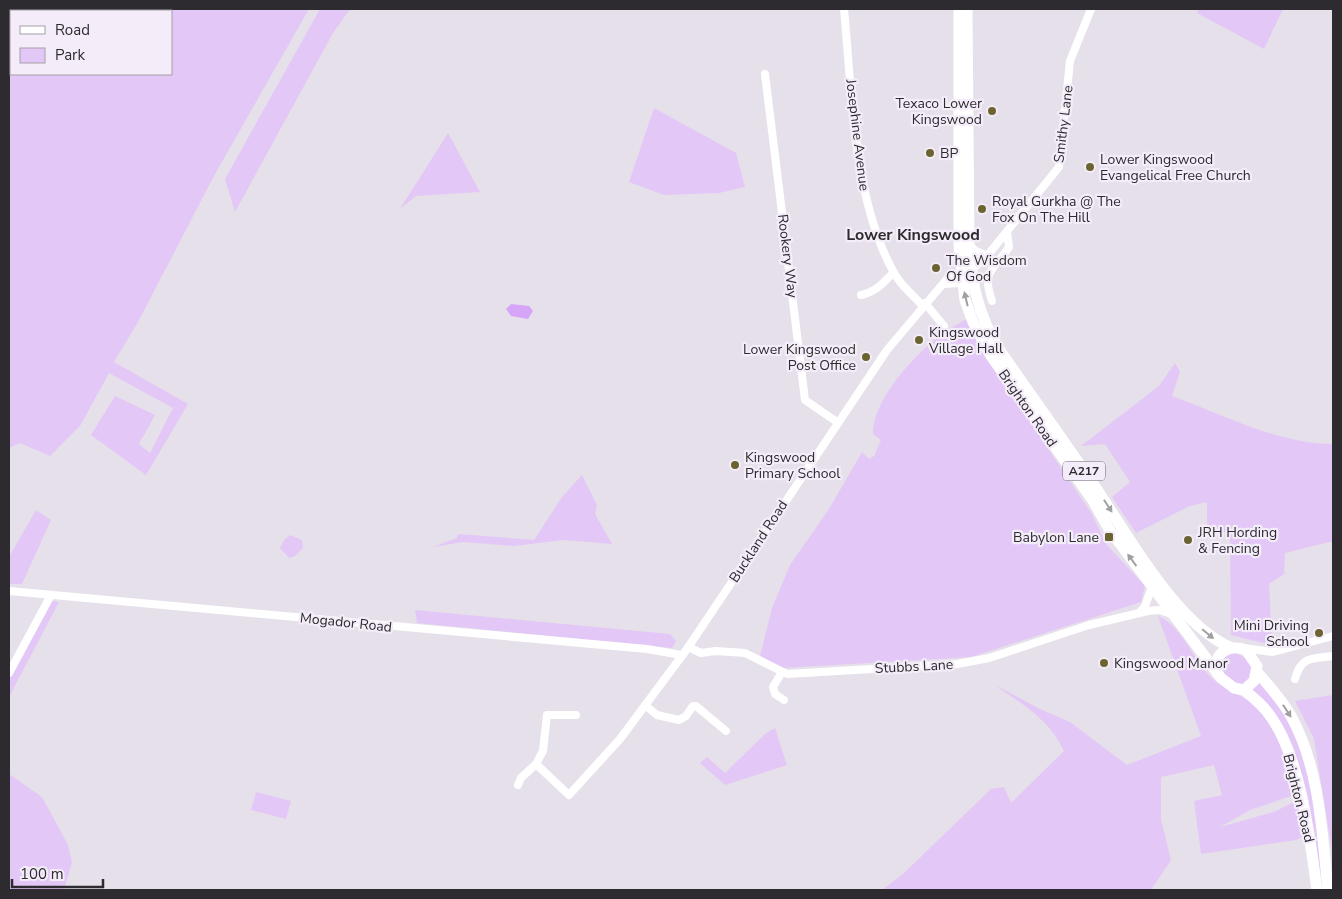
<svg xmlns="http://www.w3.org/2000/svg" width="1342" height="899" font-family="'Nunito Sans',sans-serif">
	<rect width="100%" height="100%" fill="#e6e0eb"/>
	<g fill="#e3c7f6" fill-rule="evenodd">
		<path d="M9 9H309L215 174 138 322 114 362 188 404 146 475 91 435 115 396 155 415 139 444 150 453 173 408 109 373 80 426 50 456 20 443 9 448ZM11 11H171V74H11Z"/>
		<path d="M320 9H350L333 33 235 212 225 179Z"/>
		<path d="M1199 9H1283L1264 49 1197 13Z"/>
		<path d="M654 108 736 153 745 187 719 193 664 195 629 182Z"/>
		<path d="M448 133 480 192 416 196 400 209Z"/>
		<path d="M966 319 983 352 1092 514 1106 544 1145 586 1141 602 971 657 782 668 760 656 772 608 790 565 829 509 862 452 869 459 874 456 881 440 873 434C873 399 913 357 939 336 947 329 957 325 966 319Z"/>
		<path d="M1175 363 1180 372 1172 396C1224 415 1278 444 1333 444V541L1285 553 1284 574 1269 584 1272 645 1231 635 1230 532 1207 534V502L1190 506 1136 533 1112 497 1130 482 1105 444 1081 446 1159 386Z"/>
		<path d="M582 475 597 505 595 514 612 544 563 540 514 546 463 542 433 547 457 538 458 534 534 540 562 497Z"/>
		<path d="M36 510 51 520 22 584H9V557Z"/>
		<path d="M290 535 302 540 303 548 295 556 289 558 280 548 284 540Z"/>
		<path d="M52 601 59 602 9 697V677Z"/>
		<path d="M415 610 670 634 676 641 672 648 417 623Z"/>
		<path d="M1158 616C1182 627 1190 653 1207 673 1219 688 1240 693 1254 705 1278 727 1288 764 1294 795L1250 810 1220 827 1274 812 1298 800 1302 837 1296 840 1201 854 1194 801 1222 795 1214 765 1161 777V819L1171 860 1151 890H882L903 874 991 789 1004 787 1011 803 1064 751C1049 719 1023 705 995 685L1040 709 1070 722 1127 765 1201 736Z"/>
		<path d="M1235 653C1252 659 1254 668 1248 684L1239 686 1220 671 1224 654Z"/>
		<path d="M1260 681C1273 697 1285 713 1295 732 1316 772 1318 844 1325 890H1320L1299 773 1251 691Z"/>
		<path d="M1333 695V857L1314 739 1295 701Z"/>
		<path d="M775 728 787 765 725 785 700 763 707 757 725 773 765 734Z"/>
		<path d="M9 774 42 797 68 845 72 862 64 890H9Z"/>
		<path d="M256 792 291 801 286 819 251 810Z"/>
	</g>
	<path fill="#d6a5f7" d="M511 304 529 306 533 311 528 319 511 316 506 309Z"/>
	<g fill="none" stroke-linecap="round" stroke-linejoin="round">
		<g stroke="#fff" stroke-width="8">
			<path d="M844 9C852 91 853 198 893 271 899 284 913 295 923 306"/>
			<path d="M765 74 805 400 837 422"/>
			<path d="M969 245 976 251 987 256"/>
			<path d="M970 271 987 256 1059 167 1070 61 1091 9"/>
			<path d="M945 284 958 283 961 275"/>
			<path d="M861 295C876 292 883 283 893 273"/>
			<path d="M992 301C981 270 994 270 1009 247L1007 232"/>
			<path d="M925 303 944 326"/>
			<path d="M9 591 647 649 682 655"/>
			<path d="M1139 613 1145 606 1152 587"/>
			<path d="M688 647 701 653 716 651 745 653 787 674 957 664 989 658 1089 625 1148 611 1160 610 1171 614"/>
			<path d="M1243 648 1273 652 1333 636"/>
			<path d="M782 672 773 687 775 694 784 700"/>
			<path d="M9 673 51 595"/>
			<path d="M1295 679C1301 656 1312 659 1333 656"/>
			<path d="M645 705 657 715 679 720 686 716 693 706H696L726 731"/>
			<path d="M576 715H547L543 751 536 764 569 795 620 739 687 649 887 350 947 279 954 274 961 275"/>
			<path d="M518 785 521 778 536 764"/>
		</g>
		<g stroke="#fff" stroke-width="11">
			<path d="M959 9V245L965 300 973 322 989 353 1092 499 1109 529 1221 678 1234 688 1244 690 1254 681 1257 666 1246 650C1229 643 1210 655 1218 674"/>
			<path d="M967 9 969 245C971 283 979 315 998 348 1031 395 1064 441 1096 488 1129 537 1177 625 1232 648"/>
			<path d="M1257 672C1270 687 1283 701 1292 718 1320 770 1322 833 1328 890"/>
			<path d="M1244 690C1254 698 1264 706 1271 717 1301 759 1310 839 1317 890"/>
		</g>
	</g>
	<defs><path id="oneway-solid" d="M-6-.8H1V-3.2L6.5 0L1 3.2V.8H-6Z" transform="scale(1.25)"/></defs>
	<g fill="#a0a0a1">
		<use href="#oneway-solid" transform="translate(966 299) rotate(-103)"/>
		<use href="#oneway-solid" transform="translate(1108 506) rotate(57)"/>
		<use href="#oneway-solid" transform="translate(1132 560) rotate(-126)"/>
		<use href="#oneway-solid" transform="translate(1208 634) rotate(39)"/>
		<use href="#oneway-solid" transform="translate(1287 711) rotate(57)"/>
	</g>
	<g fill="#6b6430" stroke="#f4edf9" stroke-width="2">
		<circle cx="992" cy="111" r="5"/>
		<circle cx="930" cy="153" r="5"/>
		<circle cx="1090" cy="167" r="5"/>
		<circle cx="982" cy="209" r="5"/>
		<circle cx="936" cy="268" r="5"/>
		<circle cx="919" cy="340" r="5"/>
		<circle cx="866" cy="357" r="5"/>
		<circle cx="735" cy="465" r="5"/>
		<rect x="1104" y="532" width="10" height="10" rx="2.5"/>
		<circle cx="1188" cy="540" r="5"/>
		<circle cx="1319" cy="633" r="5"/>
		<circle cx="1104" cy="663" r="5"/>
	</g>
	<g text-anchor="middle" stroke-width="4.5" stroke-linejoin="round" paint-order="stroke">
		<rect fill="#f4edf9" stroke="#69656c" stroke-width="1" x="1063" y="461.5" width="42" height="19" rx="4"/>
		<g font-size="12" font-weight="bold" fill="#2d2b2f">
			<text x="1084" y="475">A217</text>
		</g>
		<g font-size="14" fill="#2d2b2f" stroke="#f4edf9" text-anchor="start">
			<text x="982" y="108" text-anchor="end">Texaco Lower<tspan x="982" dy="16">Kingswood</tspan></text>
			<text x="940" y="158">BP</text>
			<text x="1100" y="164">Lower Kingswood<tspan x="1100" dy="16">Evangelical Free Church</tspan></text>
			<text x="992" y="206">Royal Gurkha @ The<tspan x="992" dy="16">Fox On The Hill</tspan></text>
			<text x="946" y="265">The Wisdom<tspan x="946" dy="16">Of God</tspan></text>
			<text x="929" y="337">Kingswood<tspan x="929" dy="16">Village Hall</tspan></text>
			<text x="856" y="354" text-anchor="end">Lower Kingswood<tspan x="856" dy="16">Post Office</tspan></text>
			<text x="745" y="462">Kingswood<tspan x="745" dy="16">Primary School</tspan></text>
			<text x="1198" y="537">JRH Hording<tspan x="1198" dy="16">&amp; Fencing</tspan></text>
			<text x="1099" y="542" text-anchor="end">Babylon Lane</text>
			<text x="1309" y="630" text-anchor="end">Mini Driving<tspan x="1309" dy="16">School</tspan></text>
			<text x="1114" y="668">Kingswood Manor</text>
		</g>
		<g font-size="14" fill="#2d2b2f" stroke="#f4edf9">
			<text transform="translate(1063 124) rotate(-83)" y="5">Smithy Lane</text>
			<text transform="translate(858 135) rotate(83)" y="5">Josephine Avenue</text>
			<text transform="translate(788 256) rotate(83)" y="5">Rookery Way</text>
			<text transform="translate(1028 408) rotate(55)" y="5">Brighton Road</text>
			<text transform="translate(758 541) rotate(-57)" y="5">Buckland Road</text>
			<text transform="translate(346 622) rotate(6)" y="5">Mogador Road</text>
			<text transform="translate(914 666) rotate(-3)" y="5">Stubbs Lane</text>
			<text transform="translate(1299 798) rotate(76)" y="5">Brighton Road</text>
		</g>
		<g font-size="16" font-weight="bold" fill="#2d2b2f" stroke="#f4edf9">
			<text x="913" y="240">Lower Kingswood</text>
		</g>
	</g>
	<rect width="1342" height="899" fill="none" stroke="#2d2b2f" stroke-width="20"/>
	<rect x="10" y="10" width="162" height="65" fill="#f4edf9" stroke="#a49fa8"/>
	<rect x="20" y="26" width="25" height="8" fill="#ffffff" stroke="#a49fa8"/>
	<text x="55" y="35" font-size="15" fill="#2d2b2f">Road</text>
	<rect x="20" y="48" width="25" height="15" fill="#e3c7f6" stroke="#a49fa8"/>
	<text x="55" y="60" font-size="15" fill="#2d2b2f">Park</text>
	<path d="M12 879v8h91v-8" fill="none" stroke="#2d2b2f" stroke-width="2.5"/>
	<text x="20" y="879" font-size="15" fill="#2d2b2f" stroke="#f4edf9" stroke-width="4" paint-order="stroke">100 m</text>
</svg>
